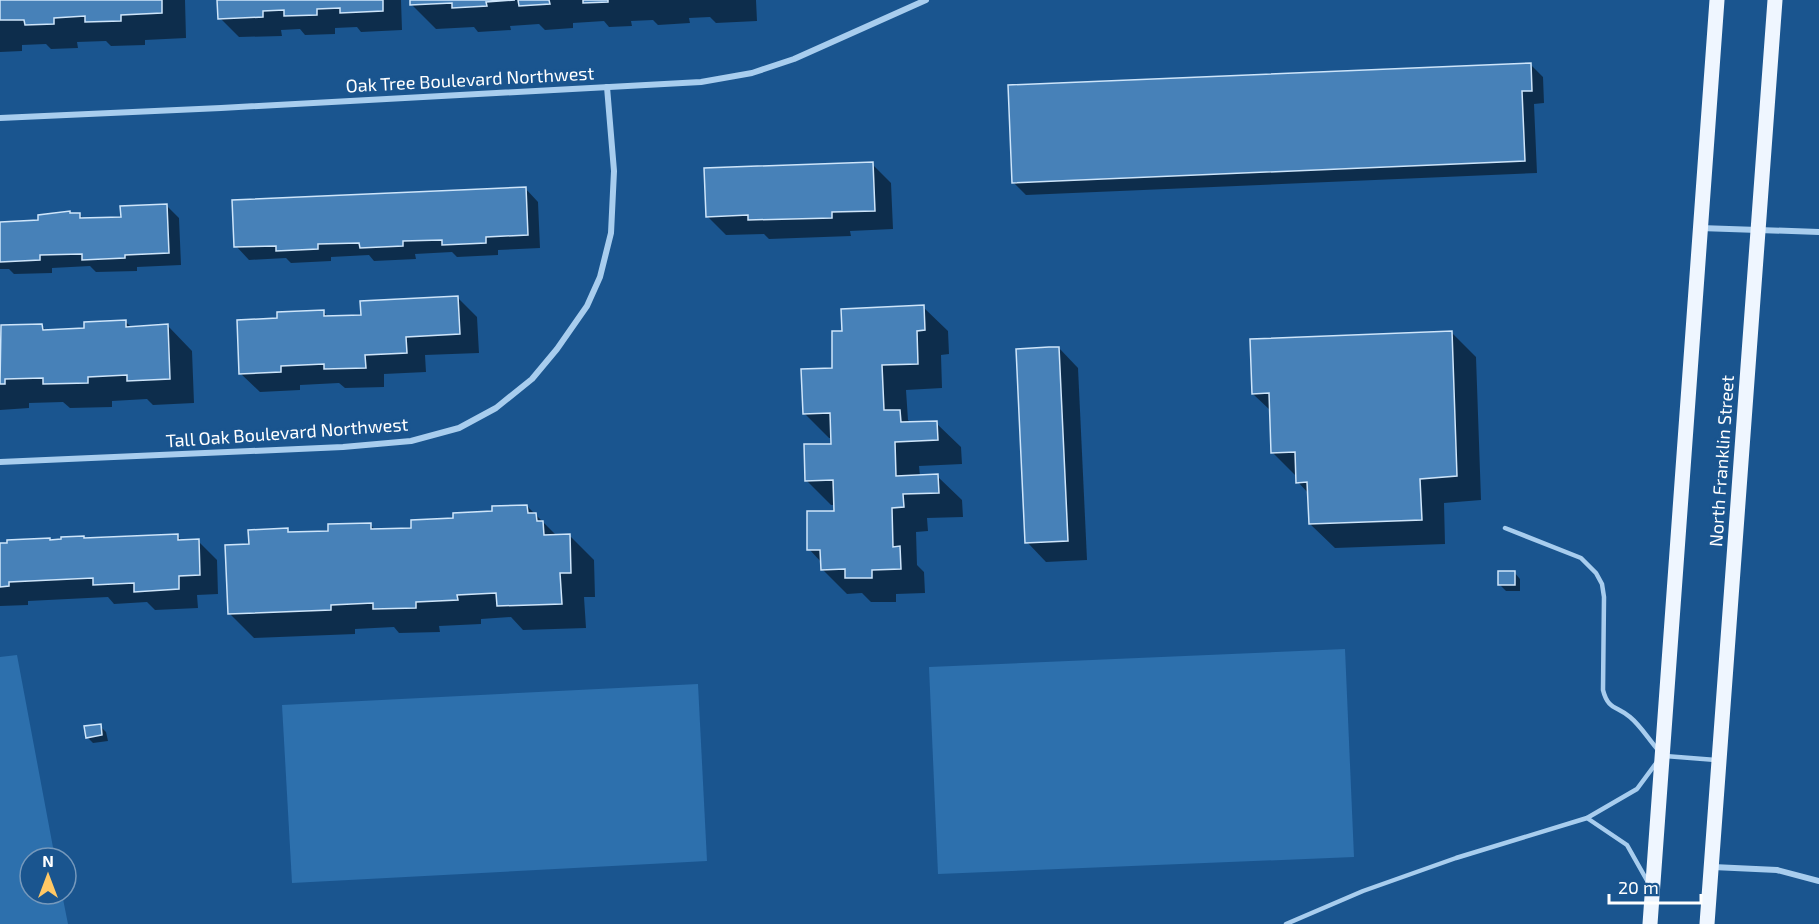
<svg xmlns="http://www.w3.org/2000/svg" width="1819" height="924" font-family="'Exo 2',sans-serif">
	<rect width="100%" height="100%" fill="#1a558f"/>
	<g fill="#2d70ad">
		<path d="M1345 649 1354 857 938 874 929 667Z"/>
		<path d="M17 655 55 858H30V894H62L68 924H0V657Z"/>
		<path d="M698 684 707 861 292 883 282 705Z"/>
	</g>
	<g fill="#0007">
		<path d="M0 0H185L186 38 145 40V45L111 46 106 41 77 42 78 48 51 49 46 44 22 45V51L0 52Z"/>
		<path d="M219 0H401L402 30 361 32 357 27 335 28V34L305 35 300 29 281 30 282 36 239 37 220 18Z"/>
		<path d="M411 0H756L757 21 716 23 710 17 689 18 690 23 658 25 653 20 631 21 632 26 609 27 604 21 573 23V28L545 30 539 24 510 26 511 30 478 32 474 27 436 29 411 4Z"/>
		<path d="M1530 64 1543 77 1544 103 1534 104 1537 173 1026 195 1013 182Z"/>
		<path d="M872 164 891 183 893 229 850 231 851 236 769 239 764 234 726 235 707 216Z"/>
		<path d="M525 188 538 202 540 248 498 250V255L457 257 452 252 415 254 416 259 374 261 369 255 331 257V261L291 263 286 258 249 260 236 246Z"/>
		<path d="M166 205 179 218 181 265 137 267V271L96 272 90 266 52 268V273L14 274 9 269H0V221L2 223 40 222 79 214 85 220 122 218Z"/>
		<path d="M458 298 477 317 479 353 425 355 426 372 384 374V387L345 388 339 383 300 385V390L260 392 240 373 279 319 323 311 329 318 362 316Z"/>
		<path d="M923 307 948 331 949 354 941 355 942 388 906 390 908 420 911 423H936L961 447 962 464 919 466 920 476H937L962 500 963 517 927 518 928 531 916 532 917 565 924 572 925 593 896 594V602H871L862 593 847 594 822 569V563L809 549 835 512V505H831L806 480 833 445V438H829L804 413 834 370 844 332Z"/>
		<path d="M125 321 132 328 168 326 192 351 194 403 153 405 147 399 112 401V407L70 408 63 402 29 403V408L0 410V334L42 326 47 331 86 329Z"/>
		<path d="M1451 332 1476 357 1481 500 1444 503 1445 544 1335 548 1310 524 1309 494 1298 482V478L1272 452 1271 411 1253 394Z"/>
		<path d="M1059 348 1078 368 1087 560 1046 562 1027 542Z"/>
		<path d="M527 506 557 536 569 535 594 560 595 597H584L586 628 523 630 511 617 481 619V624L439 626 440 632 399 633 394 627 355 629V634L254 638 230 614 251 546 287 530 290 533 330 532 370 524 376 531 412 529Z"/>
		<path d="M177 536 183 541H198L217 560 218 594 197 595 198 608 155 610 147 602 114 604 108 597 28 601V605L0 606V545L50 539 52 541Z"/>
		<path d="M1514 572 1520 579V591H1506L1500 585Z"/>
		<path d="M100 726 106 732 108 741 93 743 87 737Z"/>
	</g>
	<g fill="#4781b8" stroke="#cee5fa" stroke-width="1.5">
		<path d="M0 0H162V13L121 15V21L85 22V16L54 18V24L25 25 24 20H0Z"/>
		<path d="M217 0H383V11L340 13V8L317 9V15L284 16V10L263 11V17L218 19Z"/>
		<path d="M410 0H515L486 2 487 6 452 8V3L410 5Z"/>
		<path d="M518 0H549L550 4 519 6Z"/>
		<path d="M583 0H608V2L583 3Z"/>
		<path d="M1531 63 1532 91H1522L1525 161 1012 183 1008 85Z"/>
		<path d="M873 162 875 211 832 212V218L748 220V215L706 217 704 168Z"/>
		<path d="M526 187 528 235 486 237V243L442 245V240L403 241V246L360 248 359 243 318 244V249L276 251V246L234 247 232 200Z"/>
		<path d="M167 204 169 253 125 255V258L82 260V254L40 255V260L0 262V222L38 220V215L70 211V213H80V218L121 217 120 206Z"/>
		<path d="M458 296 460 334 406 337 407 353 365 355 366 368 324 369V364L281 366V372L239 374 237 320 277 318V312L324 310V316L361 315 360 301Z"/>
		<path d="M924 305 925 330 917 331 918 364 882 365 884 410H900L901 422 937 421 938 440 895 442 896 476 938 474 939 493 903 494 904 507 892 508 893 547 900 546 901 569 872 570V578H845V569L821 570 820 550H807V511H834L833 480 805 481 804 444H831L830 413 803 414 801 369 832 368V331H842L841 309Z"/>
		<path d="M126 320V327L168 324 170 379 127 381V375L88 377V383L43 384V378L5 379V384H0L1 325 42 324 43 330 84 328V322Z"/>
		<path d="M1452 331 1457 476 1420 479 1422 520 1309 524 1307 482 1296 483 1295 452 1271 453 1269 393 1252 394 1250 339Z"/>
		<path d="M1049 347H1059L1068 541 1025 543 1016 349Z"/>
		<path d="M527 505 528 513H536L537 521H543L544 535 570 534 571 573H560L562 604 497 606 496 593 457 595 458 600 416 602V608L373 609V603L331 605V610L228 614 225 545 249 544 248 530 288 528V532L328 531V524L371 523V529L411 528V520L453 518V513L492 511V506Z"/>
		<path d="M178 534V540L199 539 200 575 179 576V589L134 592V583L93 585V578L9 582V586L0 587V543H7V540L50 538V540L61 539V537L84 536V538Z"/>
		<rect x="1498" y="571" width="17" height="14"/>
		<path d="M101 724 102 735 86 738 84 726Z"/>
	</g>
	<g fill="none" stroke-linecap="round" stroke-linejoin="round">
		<g stroke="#a8cdee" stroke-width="4.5">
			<path d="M1505 528 1581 558 1596 573 1602 584 1604 597 1603 690C1608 710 1617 706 1630 717 1641 726 1649 740 1659 751"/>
			<path d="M1665 756 1716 760"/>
			<path d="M1587 818 1627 845 1649 884"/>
			<path d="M1286 924 1363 891 1456 858 1587 818 1637 789 1657 762"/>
		</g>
		<g stroke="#a8cdee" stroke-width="6">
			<path d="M0 118 221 108 701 82 752 73 794 59 926 0"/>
			<path d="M1700 228 1819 232"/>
			<path d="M0 462 343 447 411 441 459 428 496 408 532 379 557 349 587 306 600 277 611 233 614 171 607 87"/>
			<path d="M1713 867 1777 870 1819 881"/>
		</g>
		<g stroke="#eff6ff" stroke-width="15">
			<path d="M1650 924 1717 0"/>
			<path d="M1707 924 1775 0"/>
		</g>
	</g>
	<g text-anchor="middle" stroke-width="6" stroke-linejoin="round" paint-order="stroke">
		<g font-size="18" fill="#fff" stroke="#1a558f">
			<text transform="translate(470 80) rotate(-3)" y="6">Oak Tree Boulevard Northwest</text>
			<text transform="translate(287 433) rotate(-4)" y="6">Tall Oak Boulevard Northwest</text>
			<text transform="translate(1722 461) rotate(-86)" y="6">North Franklin Street</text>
		</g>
	</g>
	<g transform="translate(48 876)"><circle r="28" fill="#1a558f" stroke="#7699bc" stroke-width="1.5"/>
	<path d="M0-4.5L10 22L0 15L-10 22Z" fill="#ffc865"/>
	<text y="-9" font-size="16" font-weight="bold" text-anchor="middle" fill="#ffffff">N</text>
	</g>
	<path d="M1609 894v9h92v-9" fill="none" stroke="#ffffff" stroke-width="3"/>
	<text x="1618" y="894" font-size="18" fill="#ffffff" stroke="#1a558f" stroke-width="4.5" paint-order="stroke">20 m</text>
</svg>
